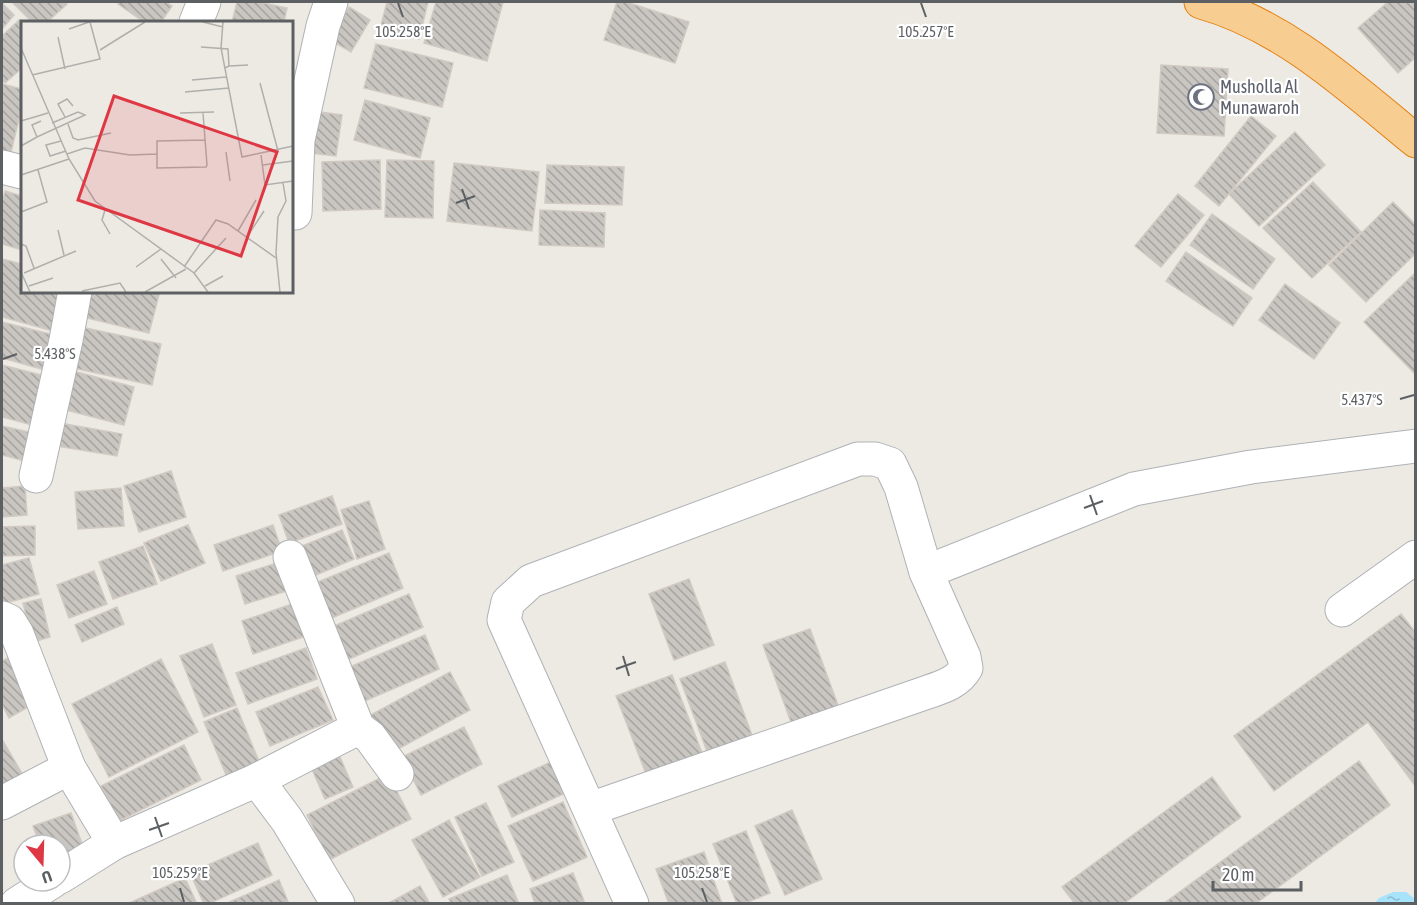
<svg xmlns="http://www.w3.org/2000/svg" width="1417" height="905" font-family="'Asap Condensed',sans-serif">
	<defs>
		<pattern id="water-ripples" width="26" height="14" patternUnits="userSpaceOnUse" patternTransform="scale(1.5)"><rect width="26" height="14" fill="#a7e3fa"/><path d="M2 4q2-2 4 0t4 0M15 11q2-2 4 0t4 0" fill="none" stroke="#8bbbce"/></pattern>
		<pattern id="building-back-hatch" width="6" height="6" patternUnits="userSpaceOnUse" patternTransform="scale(1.5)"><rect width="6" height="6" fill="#c9c5c0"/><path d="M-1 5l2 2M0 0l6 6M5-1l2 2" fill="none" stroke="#a6a3a0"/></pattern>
	</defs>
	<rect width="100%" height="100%" fill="#edeae4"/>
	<path fill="url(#water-ripples)" d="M1393 892H1406L1415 899V903H1375L1379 898Z"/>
	<g fill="url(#building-back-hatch)" stroke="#d2cac2" stroke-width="1.5">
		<path d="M12 2H64L67 4 47 22H32Z"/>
		<path d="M120 2H166L172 6 161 22H144L118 4Z"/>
		<path d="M237 2H259L287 8 284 22H232Z"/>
		<path d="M387 2H428L419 39 380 29Z"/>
		<path d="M436 2H503L487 61 424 43Z"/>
		<path d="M617 2H626L689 22 675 63 604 40Z"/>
		<path d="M1388 2H1416V57L1398 73 1358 28Z"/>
		<path d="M2 3 14 15 2 29Z"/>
		<path d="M349 7 370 20 351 52 330 40Z"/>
		<path d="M19 20 22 24V68L5 83 2 80V36Z"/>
		<path d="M376 44 453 63 442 107 364 88Z"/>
		<path d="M1161 65 1228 69 1224 136 1157 133Z"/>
		<path d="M2 84 22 89V107L10 156 2 154Z"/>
		<path d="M365 100 430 118 420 158 354 140Z"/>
		<path d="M306 110 342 115 336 156 300 152Z"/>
		<path d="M1251 116 1276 136 1219 206 1195 186Z"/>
		<path d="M1295 132 1325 165 1259 226 1229 194Z"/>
		<path d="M380 160 381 209 323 211 322 162Z"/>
		<path d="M387 160 434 161 433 218 385 217Z"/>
		<path d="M454 163 539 172 532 231 447 221Z"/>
		<path d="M547 165 624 167 622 205 545 203Z"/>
		<path d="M1313 182 1361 232 1312 278 1263 228Z"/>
		<path d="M5 191 22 196V250L2 244V202Z"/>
		<path d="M1178 194 1204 215 1161 267 1135 246Z"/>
		<path d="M1393 202 1416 225V253L1366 302 1329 265Z"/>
		<path d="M540 210 605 213 604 247 539 245Z"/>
		<path d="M1212 214 1275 259 1253 289 1190 245Z"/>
		<path d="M1186 252 1252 298 1233 326 1166 281Z"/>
		<path d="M2 259 22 264V291H63L53 331 2 317Z"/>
		<path d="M1415 273 1416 274V375L1364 322Z"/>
		<path d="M1285 284 1340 323 1314 359 1259 320Z"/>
		<path d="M85 291H160L149 333 79 316Z"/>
		<path d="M2 322 62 337 52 372 2 358Z"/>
		<path d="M81 327 161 344 152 385 73 368Z"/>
		<path d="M2 365 53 378 40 427 2 417Z"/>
		<path d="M73 371 134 387 124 425 62 409Z"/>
		<path d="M60 423 122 434 117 456 56 446Z"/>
		<path d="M2 426 38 434 32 463 2 455Z"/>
		<path d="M171 471 186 517 139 532 124 486Z"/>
		<path d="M25 486 27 515 2 517V488Z"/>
		<path d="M121 488 124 526 78 529 75 492Z"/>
		<path d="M332 496 342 524 289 543 279 515Z"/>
		<path d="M369 501 385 549 357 559 341 510Z"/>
		<path d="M188 525 205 563 161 581 144 543Z"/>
		<path d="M273 525 282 551 223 571 214 545Z"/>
		<path d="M35 526V555L2 556V527Z"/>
		<path d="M342 530 354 559 304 580 292 550Z"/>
		<path d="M143 546 157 584 113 599 99 562Z"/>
		<path d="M389 553 403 588 327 620 313 584Z"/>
		<path d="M29 558 39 594 2 604V565Z"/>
		<path d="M283 561 293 589 245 604 236 576Z"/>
		<path d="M94 571 107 604 69 618 57 585Z"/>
		<path d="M689 579 714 645 674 660 649 594Z"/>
		<path d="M409 594 423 627 340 663 325 630Z"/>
		<path d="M41 599 50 637 33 642 23 603Z"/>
		<path d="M298 602 309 635 253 654 242 621Z"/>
		<path d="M117 607 124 624 82 642 75 625Z"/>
		<path d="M1401 614 1416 633V787L1368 722 1274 791 1234 736Z"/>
		<path d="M810 629 839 708 792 725 763 645Z"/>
		<path d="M425 635 439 669 360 703 345 669Z"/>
		<path d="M212 644 236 705 204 717 180 656Z"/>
		<path d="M306 648 317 679 248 704 236 673Z"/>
		<path d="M10 657 35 703 9 718 2 704V661Z"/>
		<path d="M161 659 198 732 109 777 72 704Z"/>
		<path d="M725 662 753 738 708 754 680 679Z"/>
		<path d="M450 672 470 710 387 755 367 717Z"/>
		<path d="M672 675 704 758 648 779 616 696Z"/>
		<path d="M318 687 333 720 270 746 256 712Z"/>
		<path d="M237 708 265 776 232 789 204 722Z"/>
		<path d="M464 727 482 764 421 795 402 757Z"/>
		<path d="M2 741H3L27 782 2 796Z"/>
		<path d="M184 745 201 780 119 821 101 786Z"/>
		<path d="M336 748 353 787 325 799 308 760Z"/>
		<path d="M553 761 568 792 512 817 498 786Z"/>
		<path d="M1359 761 1390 805 1255 904H1163Z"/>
		<path d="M388 774 411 819 329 860 307 815Z"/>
		<path d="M1212 777 1241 817 1123 904H1075L1062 887Z"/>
		<path d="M563 802 587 857 533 881 508 826Z"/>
		<path d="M486 803 514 862 482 876 455 817Z"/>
		<path d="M792 810 822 879 785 895 755 826Z"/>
		<path d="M71 813 86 855 60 865V845H40L33 826Z"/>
		<path d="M449 820 480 877 443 897 412 840Z"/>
		<path d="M746 831 770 893 743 904H737L713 844Z"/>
		<path d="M258 843 272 875 208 904H204L190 873Z"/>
		<path d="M704 852 722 904H669L656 869Z"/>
		<path d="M573 873 584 901 576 904H535L530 889Z"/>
		<path d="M507 875 519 904H451L449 899Z"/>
		<path d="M185 878 197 904H127Z"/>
		<path d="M279 880 289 904H225Z"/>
		<path d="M420 886 430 904H387Z"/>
	</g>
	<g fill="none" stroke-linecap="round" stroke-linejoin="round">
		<g stroke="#afb2b5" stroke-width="35">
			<g id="minor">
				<path d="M196 22 204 2"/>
				<path d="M2 167 22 172"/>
				<path d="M291 213H295L298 140 323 26 331 2"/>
				<path d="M36 476 66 340 75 291"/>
				<path d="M290 557 358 728 370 737 397 774"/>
				<path d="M926 572 1134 489 1251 467 1416 446"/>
				<path d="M1342 610 1416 557"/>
				<path d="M2 618 9 621 17 634 69 768 114 843"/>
				<path d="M257 780 358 728"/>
				<path d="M2 803 69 768"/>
				<path d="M590 809 922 694C939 688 957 684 966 668L964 657 926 572 901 487 890 464 875 459H858L531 581 508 602 504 620 632 904"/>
				<path d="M60 877 114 843 257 780 287 820 338 904"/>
				<path d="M17 904 53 881"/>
			</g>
		</g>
		<g stroke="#e47e0d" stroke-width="35">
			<path id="highway" d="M1201 2C1284 25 1350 87 1416 141"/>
		</g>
		<use href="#minor" stroke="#fff" stroke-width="33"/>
		<use href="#highway" stroke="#f7cd91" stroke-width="33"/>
	</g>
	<path fill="none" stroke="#5c6063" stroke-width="2" d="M398 3 403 17M921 3 926 17M462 189 469 209M456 203 475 196M3 359 17 354M1400 399 1414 395M1090 495 1097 515M1084 508 1103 501M623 656 629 676M616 669 636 662M155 817 162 837M149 830 169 823M180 888 184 902M702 888 707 902"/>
	<defs>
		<g id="mosque-ring" transform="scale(1.35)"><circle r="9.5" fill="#fff" stroke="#6b7280" stroke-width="1.5"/><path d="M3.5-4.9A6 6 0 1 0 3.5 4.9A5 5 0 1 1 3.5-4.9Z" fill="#6b7280"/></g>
	</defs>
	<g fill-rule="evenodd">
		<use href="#mosque-ring" x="1201" y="97"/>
	</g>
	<g text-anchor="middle" stroke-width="4.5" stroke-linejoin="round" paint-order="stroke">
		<g font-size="18" fill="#5b616d" stroke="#fff" text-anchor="start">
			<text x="1220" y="93">Musholla Al<tspan x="1220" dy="21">Munawaroh</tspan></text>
		</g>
	</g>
	<g transform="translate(21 21)">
		<rect width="272" height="272" fill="#edeae4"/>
		<path fill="none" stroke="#afafac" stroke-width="1.5" d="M182 1 202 6M202 1 200 27 221 136 272 125M48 8 68 1M37 16 44 48M180 26 207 28 208 45 204 47M0 27 48 138 74 180 173 252 187 271M79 29 124 1M208 45 227 44M11 54 79 38 69 1M171 59 205 56M239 62 257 130M164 71 208 67M159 92 193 91M182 92 186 144 185 146 136 147V120L184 119M44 96 37 83 46 78 52 85M0 100 27 92M20 100 11 104 16 116 64 94 57 91 31 102M47 103 52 117 57 119 90 112M40 120 25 124 29 135 45 130M0 125 16 116M205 131 209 160M46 133 64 127 109 134 136 133M240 134 244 164 272 160M242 144 272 140M0 154 48 138M84 189 81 199 89 213M0 191 26 181 17 149M37 209 43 234M217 210 235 179M226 216 243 190M0 223 5 225 13 247M140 238 155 257M115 246 140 228M163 246 195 199 207 203 255 237M0 251 9 271M3 252 55 230M173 252 205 217M8 265 32 257M184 265 202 255M61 270 99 262 105 271M124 271 165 248M259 271 255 232 257 196 265 180 262 162"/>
		<path fill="#df3845" fill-opacity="0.15" stroke="#df3845" stroke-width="3" d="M93 75 256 131 220 235 57 179Z"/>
		<rect width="272" height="272" fill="none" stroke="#5c6063" stroke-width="3"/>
	</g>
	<g font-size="15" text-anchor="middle" fill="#5c6063" stroke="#fff" stroke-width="4.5" stroke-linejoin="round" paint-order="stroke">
		<text x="403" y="37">105.258°E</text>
		<text x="926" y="37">105.257°E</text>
		<text x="55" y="359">5.438°S</text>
		<text x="1362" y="405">5.437°S</text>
		<text x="180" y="878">105.259°E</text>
		<text x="702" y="878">105.258°E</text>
	</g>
	<rect width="1417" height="905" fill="none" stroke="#5c6063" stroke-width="6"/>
	<g transform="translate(42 863) rotate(161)"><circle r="28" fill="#ffffff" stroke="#bebfc1" stroke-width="1.5"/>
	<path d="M0-4.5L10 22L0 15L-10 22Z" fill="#df3845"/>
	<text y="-9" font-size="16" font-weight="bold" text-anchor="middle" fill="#5c6063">U</text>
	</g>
	<path d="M1213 881v9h88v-9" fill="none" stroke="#5c6063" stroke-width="3"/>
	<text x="1222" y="881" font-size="18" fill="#5c6063" stroke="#ffffff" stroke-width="4.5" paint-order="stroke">20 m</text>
</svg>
